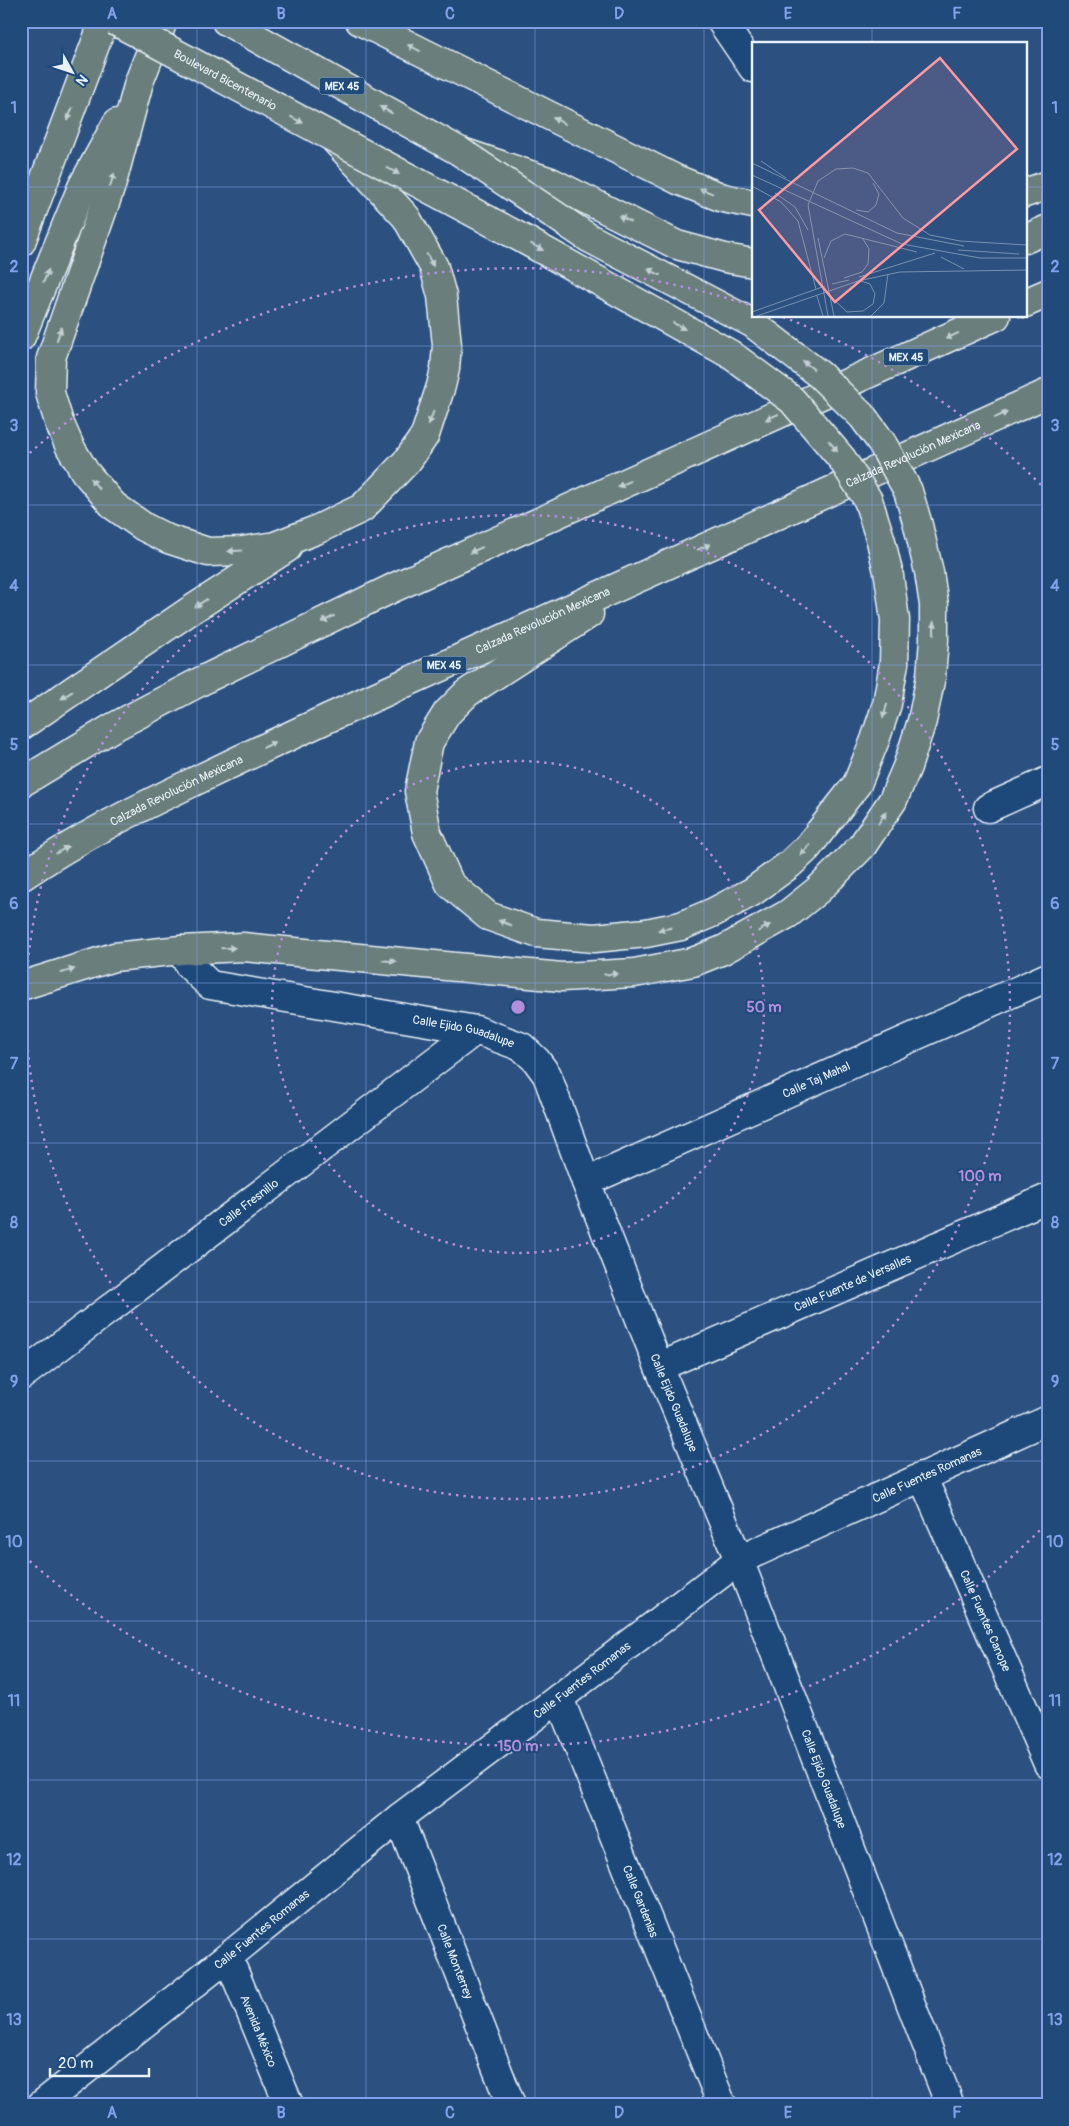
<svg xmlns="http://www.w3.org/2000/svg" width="1069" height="2126" font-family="Pangolin,sans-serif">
	<rect width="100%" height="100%" fill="#2c5180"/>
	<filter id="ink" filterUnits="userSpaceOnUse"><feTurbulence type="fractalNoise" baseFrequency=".02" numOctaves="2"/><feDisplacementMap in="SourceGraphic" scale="10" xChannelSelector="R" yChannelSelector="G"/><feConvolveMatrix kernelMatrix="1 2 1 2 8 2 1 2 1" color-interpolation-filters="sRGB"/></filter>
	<g filter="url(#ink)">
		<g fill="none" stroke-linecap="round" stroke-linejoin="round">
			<g stroke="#e8f1f8" stroke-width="31">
				<g id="minor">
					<path d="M721 21 753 68"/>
					<path d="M988 808 1048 781"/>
					<path id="s1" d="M181 950 189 965 210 985 476 1030 522 1047 536 1060 547 1075 586 1182 659 1367 739 1560 950 2105"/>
					<path id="s2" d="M586 1182 1048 977"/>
					<path id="s3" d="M659 1367 1048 1198"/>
					<path id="s4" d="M21 1376 476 1030"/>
					<path id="s5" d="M922 1476 1048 1764"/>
					<path id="s6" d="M559 1698 722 2105"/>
					<path id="s7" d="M399 1818 511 2105"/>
					<path id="s8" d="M228 1957 289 2105"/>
					<path id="s9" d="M41 2105 228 1957 399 1818 559 1698 739 1560 1048 1420"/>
				</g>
			</g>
			<g stroke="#e8f1f8" stroke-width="31">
				<g id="major">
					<path d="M163 21 139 82 112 183 51 358 50 393 59 422 70 447 85 472 114 506 144 527 168 539 208 552 242 551 275 546 316 530 362 508 408 460 425 435 441 386 445 369 447 345 442 296 434 267 406 217 335 140"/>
					<path d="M226 21 459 151 551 182 677 245 725 258 753 263"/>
					<path d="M360 21 678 180 723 198 753 204"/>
					<path d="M1025 193 1048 185"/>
					<path d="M1025 239 1048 229"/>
					<path d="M21 242 104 21"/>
					<path d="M1025 303 1048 293"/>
					<path d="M21 337 82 187 117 123"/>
					<path d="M589 614 467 693 447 713 429 742 419 791 427 833 450 884 488 916 536 933 594 938 646 933 681 926 714 912 752 892 790 864 807 848 857 784 875 740 887 704 894 663"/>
					<path d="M21 726 188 612 287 548"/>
					<path d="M21 783 112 728 209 677 395 587 996 316"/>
					<path id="s10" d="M21 877C75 840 132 811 191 783 261 749 332 716 403 684 617 586 833 491 1048 393"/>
					<path d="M21 986 114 957 181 950 243 947 562 977 634 973 693 962 723 950 788 914 818 890 862 846 893 800 907 767 922 721 931 676"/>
				</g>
			</g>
			<use href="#minor" stroke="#1f4a7a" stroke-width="28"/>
			<use href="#major" stroke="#6b7f7c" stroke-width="28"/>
			<g stroke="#e8f1f8" stroke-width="31" stroke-linecap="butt">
				<g id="major-bridge">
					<path id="s11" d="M115 21 525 240 730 354 792 400 842 459 868 500 881 541 889 576 895 620 894 663"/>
					<path d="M459 151 589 238 752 323 820 375 863 417 882 443 908 491 918 525 929 572 934 605V640L931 676"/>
				</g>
			</g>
			<use href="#major-bridge" stroke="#6b7f7c" stroke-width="28"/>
		</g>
		<defs><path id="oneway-solid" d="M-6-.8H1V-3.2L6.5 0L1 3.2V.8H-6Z" transform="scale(1.25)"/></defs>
		<g fill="#c2cfd3">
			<use href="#oneway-solid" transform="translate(414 48) rotate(-153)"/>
			<use href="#oneway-solid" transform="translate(386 110) rotate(-151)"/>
			<use href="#oneway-solid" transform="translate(70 114) rotate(111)"/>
			<use href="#oneway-solid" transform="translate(297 120) rotate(28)"/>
			<use href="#oneway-solid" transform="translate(559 121) rotate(-153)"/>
			<use href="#oneway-solid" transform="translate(393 171) rotate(28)"/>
			<use href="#oneway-solid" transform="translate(112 180) rotate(-73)"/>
			<use href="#oneway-solid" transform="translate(706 191) rotate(-159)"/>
			<use href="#oneway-solid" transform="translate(625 219) rotate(-154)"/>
			<use href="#oneway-solid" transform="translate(537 247) rotate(29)"/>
			<use href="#oneway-solid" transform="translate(430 260) rotate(62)"/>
			<use href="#oneway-solid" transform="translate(654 272) rotate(-153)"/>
			<use href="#oneway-solid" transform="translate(46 276) rotate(-68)"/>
			<use href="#oneway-solid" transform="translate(679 326) rotate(29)"/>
			<use href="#oneway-solid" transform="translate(59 334) rotate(-71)"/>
			<use href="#oneway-solid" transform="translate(952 336) rotate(156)"/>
			<use href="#oneway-solid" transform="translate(808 365) rotate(-143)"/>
			<use href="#oneway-solid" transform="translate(1001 415) rotate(-25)"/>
			<use href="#oneway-solid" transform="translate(772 417) rotate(156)"/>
			<use href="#oneway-solid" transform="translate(431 418) rotate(111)"/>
			<use href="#oneway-solid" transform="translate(833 446) rotate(52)"/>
			<use href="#oneway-solid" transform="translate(95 484) rotate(-130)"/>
			<use href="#oneway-solid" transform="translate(624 484) rotate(156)"/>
			<use href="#oneway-solid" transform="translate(704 547) rotate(-23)"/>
			<use href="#oneway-solid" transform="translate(476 550) rotate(156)"/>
			<use href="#oneway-solid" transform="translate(235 551) rotate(177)"/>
			<use href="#oneway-solid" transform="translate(201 603) rotate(147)"/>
			<use href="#oneway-solid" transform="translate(328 619) rotate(154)"/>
			<use href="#oneway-solid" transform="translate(934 628) rotate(-91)"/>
			<use href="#oneway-solid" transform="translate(67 695) rotate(146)"/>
			<use href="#oneway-solid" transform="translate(885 711) rotate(107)"/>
			<use href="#oneway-solid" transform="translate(269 745) rotate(-25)"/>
			<use href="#oneway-solid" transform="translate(882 818) rotate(-57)"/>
			<use href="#oneway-solid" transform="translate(62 850) rotate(-30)"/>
			<use href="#oneway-solid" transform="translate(805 850) rotate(134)"/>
			<use href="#oneway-solid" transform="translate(505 923) rotate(-159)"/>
			<use href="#oneway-solid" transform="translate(764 928) rotate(-30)"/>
			<use href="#oneway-solid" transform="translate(665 929) rotate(169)"/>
			<use href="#oneway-solid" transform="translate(228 948) rotate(-2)"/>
			<use href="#oneway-solid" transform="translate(389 961) rotate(5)"/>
			<use href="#oneway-solid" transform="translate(68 971) rotate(-18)"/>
			<use href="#oneway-solid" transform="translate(611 974) rotate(-3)"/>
		</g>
	</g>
	<path fill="none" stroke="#82a0e8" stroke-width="1" stroke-opacity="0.55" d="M197 21V2105M366 21V2105M535 21V2105M704 21V2105M872 21V44M21 187H753M1025 187H1048M872 316V2105M21 346H1048M21 505H1048M21 665H1048M21 824H1048M21 983H1048M21 1143H1048M21 1302H1048M21 1461H1048M21 1621H1048M21 1780H1048M21 1939H1048"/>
	<g fill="none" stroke="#b28edc" stroke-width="2.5" stroke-dasharray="2.5 5">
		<circle cx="518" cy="1007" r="246"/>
		<circle cx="518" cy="1007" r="492"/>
		<path d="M1045 1525A739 739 0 0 1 24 1556M24 458A739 739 0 0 1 752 306M783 317A739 739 0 0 1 1045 489"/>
	</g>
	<g text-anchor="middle" stroke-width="4" stroke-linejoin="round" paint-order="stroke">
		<g fill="#1f4a7a" stroke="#acbfd2" stroke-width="1">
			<rect x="319.5" y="77.5" width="45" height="17" rx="4"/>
			<rect x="883.5" y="348.5" width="45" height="17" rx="4"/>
			<rect x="421.5" y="656.5" width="45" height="17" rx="4"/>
		</g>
		<g font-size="11" font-weight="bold" fill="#e8f1f8">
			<text x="342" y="90">MEX 45</text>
			<text x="906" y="361">MEX 45</text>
			<text x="444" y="669">MEX 45</text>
		</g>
		<g font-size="12" fill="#e8f1f8" stroke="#1f4a7a">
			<text dy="4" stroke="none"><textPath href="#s11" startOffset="125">Boulevard Bicentenario</textPath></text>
			<text dy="4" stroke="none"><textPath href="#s10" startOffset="988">Calzada Revolución Mexicana</textPath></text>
			<text dy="4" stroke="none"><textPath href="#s10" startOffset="582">Calzada Revolución Mexicana</textPath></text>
			<text dy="4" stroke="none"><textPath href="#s10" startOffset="178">Calzada Revolución Mexicana</textPath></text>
			<text dy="4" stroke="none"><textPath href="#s1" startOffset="304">Calle Ejido Guadalupe</textPath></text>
			<text dy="4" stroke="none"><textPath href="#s2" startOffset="252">Calle Taj Mahal</textPath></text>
			<text dy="4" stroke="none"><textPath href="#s4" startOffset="286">Calle Fresnillo</textPath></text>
			<text dy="4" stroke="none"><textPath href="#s3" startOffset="211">Calle Fuente de Versalles</textPath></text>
			<text dy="4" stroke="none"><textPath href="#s1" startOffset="754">Calle Ejido Guadalupe</textPath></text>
			<text dy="4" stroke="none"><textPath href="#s9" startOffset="1092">Calle Fuentes Romanas</textPath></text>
			<text dy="4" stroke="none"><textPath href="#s5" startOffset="158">Calle Fuentes Canope</textPath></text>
			<text dy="4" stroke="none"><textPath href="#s9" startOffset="688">Calle Fuentes Romanas</textPath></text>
			<text dy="4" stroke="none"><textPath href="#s1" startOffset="1159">Calle Ejido Guadalupe</textPath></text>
			<text dy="4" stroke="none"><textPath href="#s6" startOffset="219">Calle Gardenias</textPath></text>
			<text dy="4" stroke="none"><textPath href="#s9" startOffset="282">Calle Fuentes Romanas</textPath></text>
			<text dy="4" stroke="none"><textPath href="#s7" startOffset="154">Calle Monterrey</textPath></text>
			<text dy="4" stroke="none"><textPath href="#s8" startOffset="80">Avenida México</textPath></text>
		</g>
	</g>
	<g transform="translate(752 42)">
		<rect width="275" height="275" fill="#2c5180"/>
		<path fill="none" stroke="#7791b0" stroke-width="1" d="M9 119 34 136M0 121 145 191 212 204M0 133 150 202 228 216H275M0 144 29 160 46 179 64 247M23 151 43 165 56 188M104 168 116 170 124 163 127 152 121 141M66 196 82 274M206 208 267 212M189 215 212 227M72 216 79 199 93 192 165 210M107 235 183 211M92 236 110 230 116 222 117 207 111 197M80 242 97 238M65 254 71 274M80 256 95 270 111 269 121 262 123 252 118 242 109 239M0 270 73 244M5 274 106 239 148 230 275 228M76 274 56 163 66 139 84 127 101 126 116 131 151 176 178 193 208 199 275 203M119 274 132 261 136 232"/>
		<path fill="#ff9aa2" fill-opacity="0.15" stroke="#ff9aa2" stroke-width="2.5" d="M188 16 265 107 83 260 7 168Z"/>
		<rect width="275" height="275" fill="none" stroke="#e8f1f8" stroke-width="2.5"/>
	</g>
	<circle cx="518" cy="1007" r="8" fill="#b28edc" stroke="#1f4a7a" stroke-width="2.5"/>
	<g font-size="15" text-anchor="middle" font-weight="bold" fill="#b28edc" stroke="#1f4a7a" stroke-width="4" stroke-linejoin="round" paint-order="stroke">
		<text x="764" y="1012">50 m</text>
		<text x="980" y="1181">100 m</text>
		<text x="518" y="1751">150 m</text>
	</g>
	<rect width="1069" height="2126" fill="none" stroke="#1f4a7a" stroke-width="55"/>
	<g transform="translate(72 72) rotate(130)" stroke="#1f4a7a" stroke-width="4" paint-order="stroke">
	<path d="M0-4L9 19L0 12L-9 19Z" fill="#e8f1f8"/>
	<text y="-8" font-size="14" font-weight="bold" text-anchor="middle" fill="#e8f1f8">N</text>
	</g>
	<path d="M50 2068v8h99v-8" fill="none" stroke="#e8f1f8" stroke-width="2.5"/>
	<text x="58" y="2068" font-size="15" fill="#e8f1f8" stroke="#1f4a7a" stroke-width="4" paint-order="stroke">20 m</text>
	<rect x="28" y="28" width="1014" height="2070" fill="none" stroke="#82a0e8" stroke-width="2"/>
	<g font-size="16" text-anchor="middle" font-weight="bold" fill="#82a0e8">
		<text x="112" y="19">A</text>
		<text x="281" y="19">B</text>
		<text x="450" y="19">C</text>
		<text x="619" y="19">D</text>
		<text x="788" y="19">E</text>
		<text x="957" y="19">F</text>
		<text x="14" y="113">1</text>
		<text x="1055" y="113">1</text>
		<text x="14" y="272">2</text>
		<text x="1055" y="272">2</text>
		<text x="14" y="431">3</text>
		<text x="1055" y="431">3</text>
		<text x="14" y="591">4</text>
		<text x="1055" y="591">4</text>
		<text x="14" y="750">5</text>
		<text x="1055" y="750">5</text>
		<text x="14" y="909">6</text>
		<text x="1055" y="909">6</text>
		<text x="14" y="1069">7</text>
		<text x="1055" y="1069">7</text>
		<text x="14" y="1228">8</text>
		<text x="1055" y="1228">8</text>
		<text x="14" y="1387">9</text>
		<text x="1055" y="1387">9</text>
		<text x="14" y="1547">10</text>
		<text x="1055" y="1547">10</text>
		<text x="14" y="1706">11</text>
		<text x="1055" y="1706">11</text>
		<text x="14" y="1865">12</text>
		<text x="1055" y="1865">12</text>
		<text x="14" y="2025">13</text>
		<text x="1055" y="2025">13</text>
		<text x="112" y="2118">A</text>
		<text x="281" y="2118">B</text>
		<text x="450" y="2118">C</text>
		<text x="619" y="2118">D</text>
		<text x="788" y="2118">E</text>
		<text x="957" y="2118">F</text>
	</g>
</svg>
